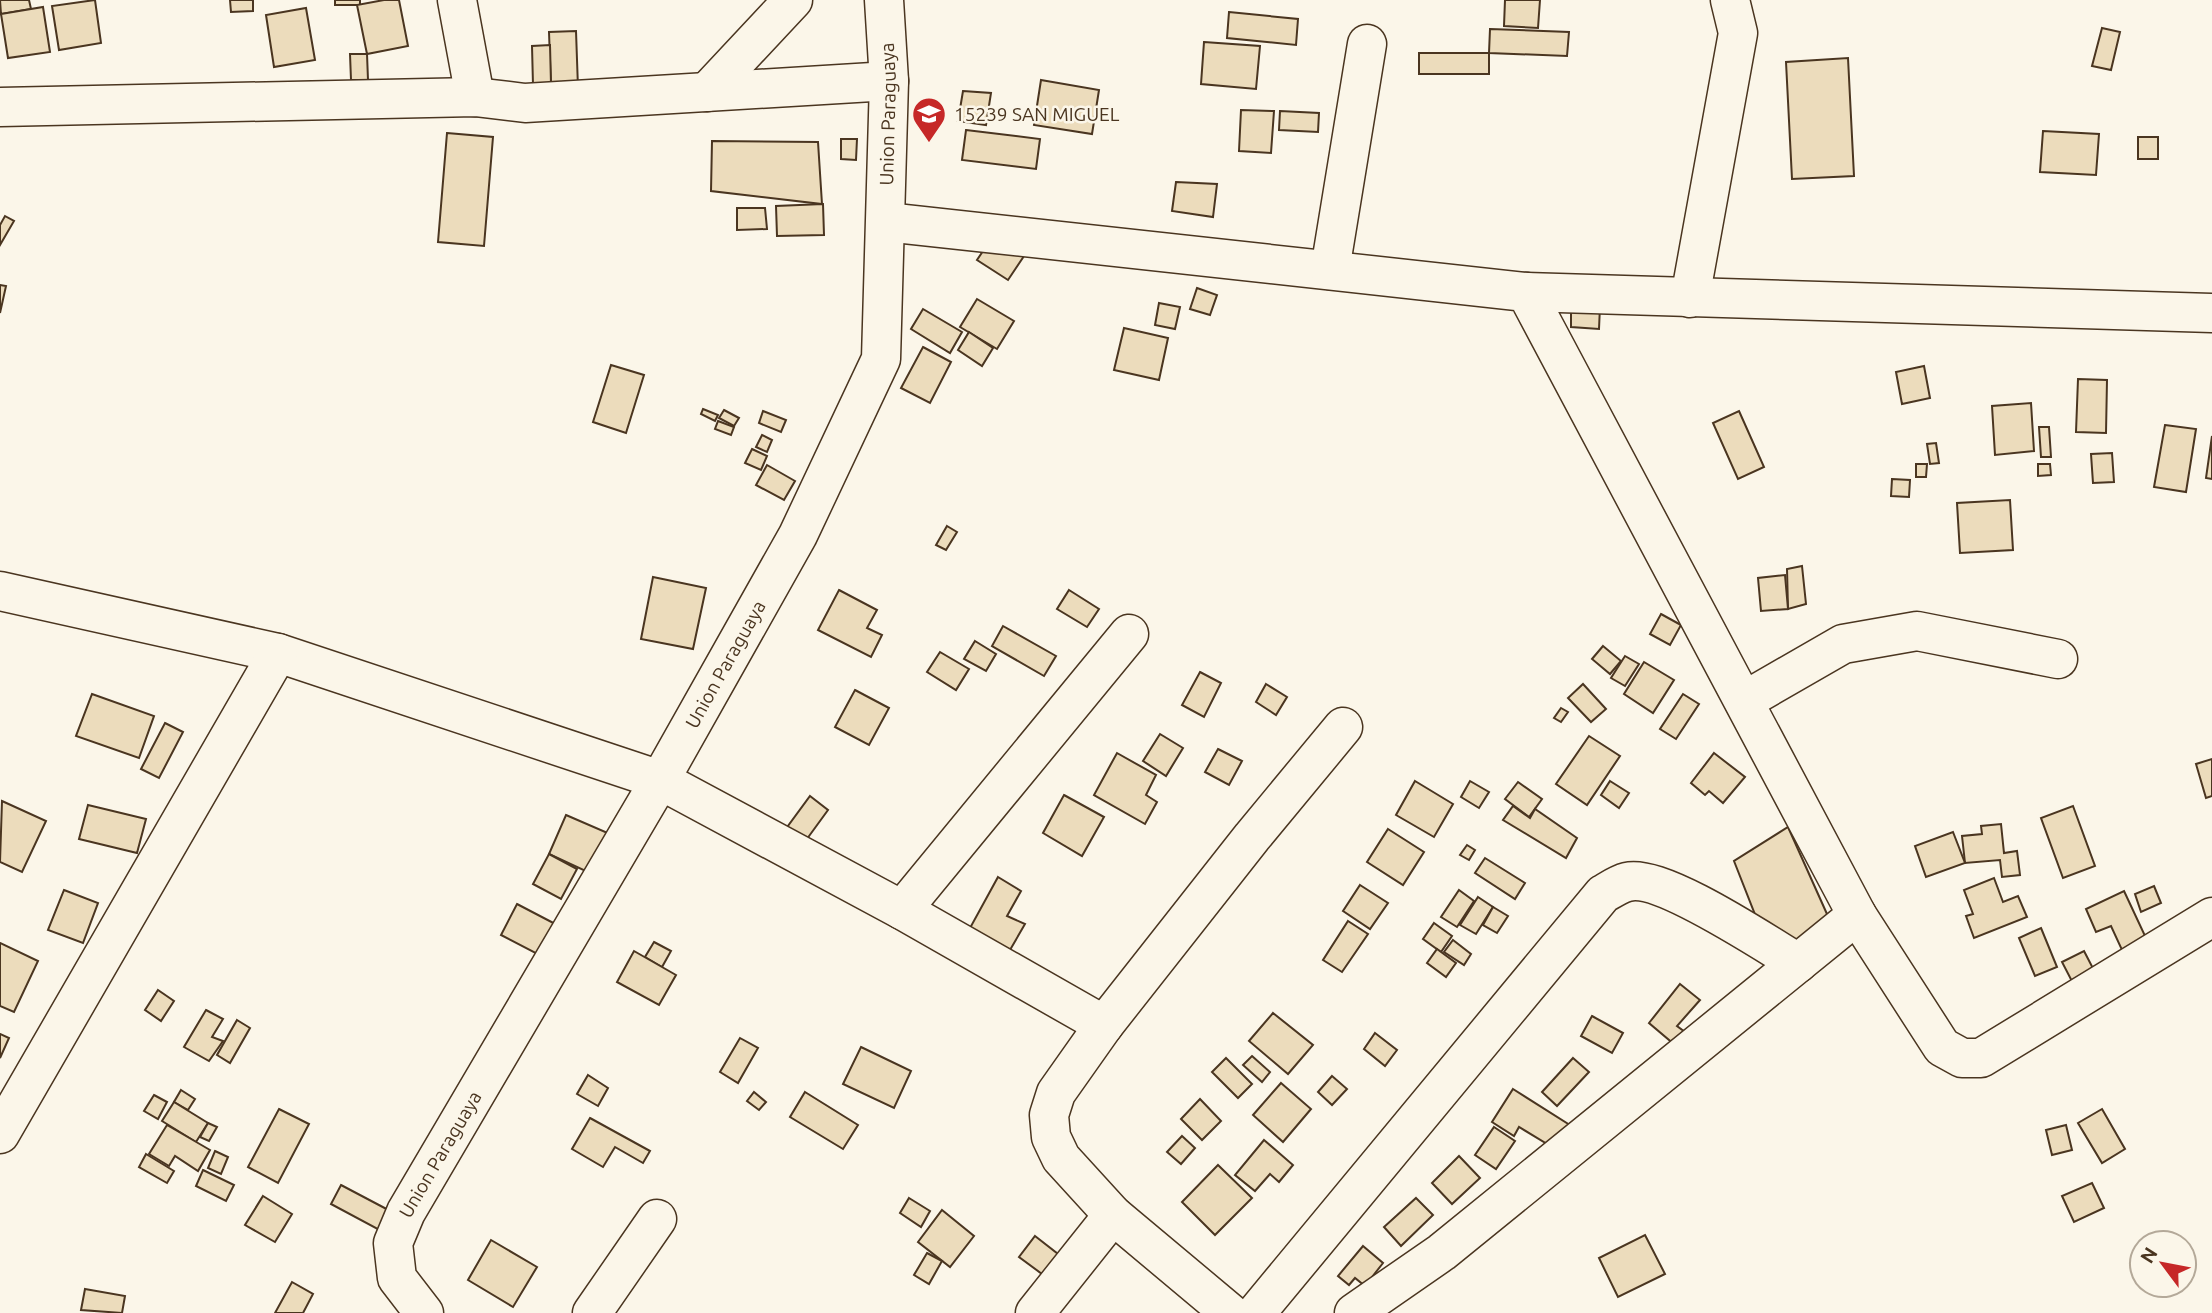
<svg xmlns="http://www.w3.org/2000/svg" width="2212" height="1313" font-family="Ubuntu,sans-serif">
	<rect width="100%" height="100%" fill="#fbf6e9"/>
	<g fill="#ecdcbc" stroke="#4a3520" stroke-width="2">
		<path d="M0 0H29L31 9 1 14Z"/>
		<path d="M95 0 101 43 59 50 52 6Z"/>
		<path d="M230 0H253V11L231 12Z"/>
		<rect x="335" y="0" width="25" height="5"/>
		<path d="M384 0H399L408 46 367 54 357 5Z"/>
		<path d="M1505 0H1540L1538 28 1504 26Z"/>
		<path d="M43 7 50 52 8 58 1 14Z"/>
		<path d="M306 8 315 60 274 67 266 15Z"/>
		<path d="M1229 12 1298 19 1296 45 1227 38Z"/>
		<path d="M2102 28 2120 32 2111 70 2092 66Z"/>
		<path d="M1490 29 1569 32 1567 56 1489 53Z"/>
		<path d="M576 31 578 88H551L549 32Z"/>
		<path d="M1204 42 1260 46 1256 89 1201 84Z"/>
		<path d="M550 45 551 84 533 85 532 46Z"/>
		<rect x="1419" y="53" width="70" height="21"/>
		<path d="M350 54H367L368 80H351Z"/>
		<path d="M1848 58 1854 176 1792 179 1786 62Z"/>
		<path d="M1041 80 1099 90 1092 134 1034 125Z"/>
		<path d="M963 91 991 93 986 125 958 121Z"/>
		<path d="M1241 110 1274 111 1271 153 1239 151Z"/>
		<path d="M1280 111 1319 113 1318 132 1279 130Z"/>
		<path d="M966 130 1040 139 1036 169 962 160Z"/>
		<path d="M2043 131 2099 134 2096 175 2040 172Z"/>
		<path d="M447 133 493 137 484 246 438 242Z"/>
		<rect x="2138" y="137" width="20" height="22"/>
		<path d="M841 139H857L856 160 841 159Z"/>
		<path d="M712 141 818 142 822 204 711 191Z"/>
		<path d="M1176 182 1217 184 1213 217 1172 211Z"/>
		<path d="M823 204 824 235 777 236 776 206Z"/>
		<path d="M737 208H765L767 229 737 230Z"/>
		<path d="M5 216 14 221 0 245V225Z"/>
		<path d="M993 236 1024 256 1008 280 977 260Z"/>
		<path d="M0 285 6 286 0 313Z"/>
		<path d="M1197 288 1217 295 1210 315 1190 309Z"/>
		<path d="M977 299 1014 321 997 349 960 327Z"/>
		<path d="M1159 303 1180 307 1175 329 1155 325Z"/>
		<path d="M1571 305 1600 306 1599 329 1571 327Z"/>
		<path d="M923 309 962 332 950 353 911 329Z"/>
		<path d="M1124 328 1168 338 1159 380 1114 370Z"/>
		<path d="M969 332 993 348 982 366 958 350Z"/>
		<path d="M923 347 951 362 930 403 901 388Z"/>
		<path d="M611 365 644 375 626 433 593 422Z"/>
		<path d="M1924 366 1930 398 1902 404 1896 372Z"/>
		<path d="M2078 379 2107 380 2106 433 2076 432Z"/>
		<path d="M2031 403 2034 451 1995 455 1992 406Z"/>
		<path d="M703 409 718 415 715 421 701 414Z"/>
		<path d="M724 410 739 418 734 426 719 418Z"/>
		<path d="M763 411 786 420 781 432 759 423Z"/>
		<path d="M1739 411 1764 467 1738 479 1713 423Z"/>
		<path d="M718 421 734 427 731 435 715 429Z"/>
		<path d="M2165 425 2196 429 2186 492 2154 487Z"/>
		<path d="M2039 427H2049L2051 457H2041Z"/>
		<path d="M762 435 772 440 767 452 756 447Z"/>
		<path d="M2212 436V479L2206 478Z"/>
		<path d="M1936 443 1939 463 1930 464 1927 444Z"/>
		<path d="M752 449 767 456 761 470 745 463Z"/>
		<path d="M2112 453 2114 482 2093 483 2091 454Z"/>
		<path d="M1916 464H1927L1926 477H1916Z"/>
		<path d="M2038 464H2050L2051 475 2038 476Z"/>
		<path d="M767 465 795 481 784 500 756 485Z"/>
		<path d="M1892 479 1910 480 1909 497 1891 496Z"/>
		<path d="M2010 500 2013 550 1960 553 1957 503Z"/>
		<path d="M947 526 957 532 946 550 936 545Z"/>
		<path d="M1802 566 1806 604 1788 609 1787 569Z"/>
		<path d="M1785 575 1788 609 1761 611 1758 578Z"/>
		<path d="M653 577 706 588 693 649 641 639Z"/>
		<path d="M839 590 877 610 867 628 882 635 871 657 818 630Z"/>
		<path d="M1069 590 1099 609 1087 627 1057 609Z"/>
		<path d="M1661 614 1681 625 1670 645 1650 634Z"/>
		<path d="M1003 626 1056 656 1044 676 992 646Z"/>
		<path d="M975 641 996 654 986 671 964 659Z"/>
		<path d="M1603 646 1621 661 1610 674 1592 659Z"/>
		<path d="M940 652 969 669 956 690 927 672Z"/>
		<path d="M1625 656 1639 664 1625 686 1611 678Z"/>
		<path d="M1644 662 1674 680 1653 713 1624 694Z"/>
		<path d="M1200 672 1221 683 1204 717 1182 705Z"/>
		<path d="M1266 684 1287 697 1276 715 1256 702Z"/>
		<path d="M1583 684 1606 709 1591 722 1568 698Z"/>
		<path d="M855 690 889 708 869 745 835 727Z"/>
		<path d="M92 694 154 716 139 758 76 736Z"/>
		<path d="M1683 694 1699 704 1676 739 1660 729Z"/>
		<path d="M1561 708 1568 712 1561 722 1554 718Z"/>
		<path d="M165 723 183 732 159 778 141 769Z"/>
		<path d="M1160 734 1183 748 1166 776 1143 761Z"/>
		<path d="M1589 736 1620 756 1587 805 1556 784Z"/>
		<path d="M1218 749 1242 761 1229 785 1205 772Z"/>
		<path d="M1117 753 1156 775 1146 795 1157 802 1145 824 1094 795Z"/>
		<path d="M1714 753 1745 777 1723 803 1709 791 1705 795 1691 783Z"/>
		<path d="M2212 759V796L2206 798 2196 764Z"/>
		<path d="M1415 781 1453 804 1434 837 1396 815Z"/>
		<path d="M1470 781 1489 792 1479 808 1461 797Z"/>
		<path d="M1610 781 1629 793 1619 808 1601 795Z"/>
		<path d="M1518 782 1542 799 1529 817 1505 799Z"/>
		<path d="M1064 795 1104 817 1082 856 1043 833Z"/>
		<path d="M810 796 828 810 804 843 785 830Z"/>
		<path d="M2 801 46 821 22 872 0 862Z"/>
		<path d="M88 805 146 819 137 853 79 839Z"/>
		<path d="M1513 806 1530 818 1535 809 1577 838 1566 858 1503 820Z"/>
		<path d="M2073 806 2095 866 2063 878 2041 818Z"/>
		<path d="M566 815 610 834 592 874 549 854Z"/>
		<path d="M2001 824 2004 853 2017 851 2020 875 2002 877 2000 860 1965 863 1962 836 1982 834 1981 826Z"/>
		<path d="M1788 827 1831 923 1793 948 1758 922 1734 861Z"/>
		<path d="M1388 829 1424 852 1403 885 1367 862Z"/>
		<path d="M1953 832 1965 863 1926 877 1915 846Z"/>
		<path d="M1467 845 1475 850 1469 860 1460 855Z"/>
		<path d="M549 854 577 869 561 899 533 884Z"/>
		<path d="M1485 858 1525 883 1515 899 1475 873Z"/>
		<path d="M998 877 1021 891 1007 916 1025 924 1010 950 970 928Z"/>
		<path d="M1994 878 2003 902 2018 896 2027 917 1974 938 1966 916 1973 914 1964 890Z"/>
		<path d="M1360 885 1388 903 1370 929 1343 911Z"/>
		<path d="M2154 886 2161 903 2141 912 2135 894Z"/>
		<path d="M64 890 98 903 83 943 48 930Z"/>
		<path d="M1459 890 1474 901 1457 927 1441 917Z"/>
		<path d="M2124 891 2146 938 2122 950 2111 926 2096 932 2086 909Z"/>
		<path d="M1478 897 1493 907 1476 934 1460 925Z"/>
		<path d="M517 904 563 928 547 959 501 935Z"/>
		<path d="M1493 907 1508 916 1497 933 1483 925Z"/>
		<path d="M1348 921 1368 934 1342 972 1323 960Z"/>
		<path d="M1434 923 1452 936 1441 952 1423 939Z"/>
		<path d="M2041 928 2057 967 2035 976 2019 938Z"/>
		<path d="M1453 940 1471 954 1464 965 1444 952Z"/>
		<path d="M654 942 671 951 662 967 645 957Z"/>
		<path d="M0 943 38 961 14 1012 0 1006Z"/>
		<path d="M1437 949 1456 963 1446 977 1427 963Z"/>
		<path d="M634 951 676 975 659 1005 617 982Z"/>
		<path d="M2084 951 2099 980 2077 991 2062 962Z"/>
		<path d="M1680 984 1700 1000 1677 1026 1685 1032 1675 1045 1649 1023Z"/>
		<path d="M158 990 174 1001 161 1021 145 1010Z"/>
		<path d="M206 1010 223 1019 212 1037 223 1041 209 1061 184 1047Z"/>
		<path d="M1273 1013 1313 1045 1288 1074 1249 1041Z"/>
		<path d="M1592 1016 1623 1033 1612 1053 1581 1036Z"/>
		<path d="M237 1020 250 1028 230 1063 217 1055Z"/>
		<path d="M1375 1033 1397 1050 1385 1066 1364 1049Z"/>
		<path d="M0 1034 9 1038 0 1058Z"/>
		<path d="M740 1038 758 1048 738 1083 720 1072Z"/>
		<path d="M861 1047 911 1071 894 1108 843 1084Z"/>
		<path d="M1252 1056 1270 1072 1262 1082 1243 1065Z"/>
		<path d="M1226 1058 1252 1084 1238 1098 1212 1072Z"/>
		<path d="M1573 1058 1589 1072 1557 1106 1542 1092Z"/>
		<path d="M588 1075 608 1088 598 1106 577 1094Z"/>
		<path d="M1332 1076 1347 1089 1332 1105 1318 1092Z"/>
		<path d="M1281 1083 1311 1109 1283 1142 1253 1115Z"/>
		<path d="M1513 1089 1573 1127 1557 1150 1519 1127 1514 1136 1492 1122Z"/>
		<path d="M181 1090 195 1099 188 1110 174 1102Z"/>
		<path d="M754 1092 766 1102 759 1110 747 1101Z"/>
		<path d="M805 1092 858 1125 843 1149 790 1117Z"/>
		<path d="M154 1095 167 1102 158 1119 144 1111Z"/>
		<path d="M1200 1099 1221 1121 1202 1140 1181 1119Z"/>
		<path d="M174 1102 208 1123 196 1142 162 1121Z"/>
		<path d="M279 1109 309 1124 278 1183 248 1167Z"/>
		<path d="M2102 1109 2125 1149 2102 1163 2078 1123Z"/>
		<path d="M590 1118 650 1151 643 1163 615 1147 603 1167 572 1149Z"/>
		<path d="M208 1123 217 1127 209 1141 200 1137Z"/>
		<path d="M167 1125 210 1150 198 1171 175 1156 169 1166 149 1154Z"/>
		<path d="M2066 1125 2072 1150 2052 1155 2046 1130Z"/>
		<path d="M1494 1127 1515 1141 1496 1169 1475 1155Z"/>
		<path d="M1182 1136 1195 1148 1181 1164 1167 1152Z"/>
		<path d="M1264 1140 1293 1165 1279 1182 1270 1174 1255 1191 1235 1175Z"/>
		<path d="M215 1151 228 1157 221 1174 208 1168Z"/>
		<path d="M146 1154 174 1171 167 1183 139 1167Z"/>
		<path d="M1459 1156 1480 1178 1452 1204 1432 1183Z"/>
		<path d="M1218 1165 1252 1198 1215 1235 1182 1202Z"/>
		<path d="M203 1170 234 1185 226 1201 196 1186Z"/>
		<path d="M2092 1183 2104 1208 2074 1222 2062 1196Z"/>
		<path d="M341 1185 396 1214 385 1233 331 1204Z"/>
		<path d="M263 1196 292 1214 275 1242 245 1225Z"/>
		<path d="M909 1198 930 1211 921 1227 900 1213Z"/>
		<path d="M1416 1198 1433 1215 1401 1246 1384 1227Z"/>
		<path d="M942 1210 974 1236 950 1267 918 1242Z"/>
		<path d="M1645 1235 1665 1274 1618 1297 1599 1258Z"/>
		<path d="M1035 1236 1058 1254 1042 1274 1019 1257Z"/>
		<path d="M491 1240 537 1267 513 1307 468 1280Z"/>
		<path d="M1363 1246 1383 1263 1365 1286 1355 1278 1349 1285 1338 1276Z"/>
		<path d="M927 1253 942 1261 929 1284 914 1275Z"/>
		<path d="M292 1282 313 1294 303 1313H275Z"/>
		<path d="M85 1289 125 1296 122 1313 81 1310Z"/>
	</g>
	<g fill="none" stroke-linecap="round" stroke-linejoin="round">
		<g stroke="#4a3520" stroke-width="41">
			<g id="minor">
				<path d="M457 0 475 97"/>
				<path d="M707 92 793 0"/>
				<path d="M0 107 475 97 525 103 889 81"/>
				<path d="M886 222 1526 292 1857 915 1942 1047 1962 1058H1981L2212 917"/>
				<path d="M1330 270 1367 44"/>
				<path d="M1526 292 2212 313"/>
				<path d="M1690 298 1738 33 1730 0"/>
				<path d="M0 591 278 653 660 780 902 910 1104 1025"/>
				<path d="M1744 701 1843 644 1917 631 2058 659"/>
				<path d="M902 910 1129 634"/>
				<path d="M0 1134 278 653"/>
				<path id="s1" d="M424 1313 397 1278 393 1243 406 1212 660 780 798 535 881 359 889 81 884 0"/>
				<path d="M592 1313 657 1219"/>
				<path d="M1035 1313 1113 1215"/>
				<path d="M1230 1313 1113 1215 1061 1158 1051 1137 1049 1115 1056 1093 1104 1025 1252 837 1343 727"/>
				<path d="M1256 1313 1603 894C1610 890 1619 884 1627 882 1661 873 1766 944 1798 963"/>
				<path d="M1354 1313 1442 1252 1857 915"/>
			</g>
		</g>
		<use href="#minor" stroke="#fbf6e9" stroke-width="38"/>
	</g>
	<defs>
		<g id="school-pin" transform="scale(1.75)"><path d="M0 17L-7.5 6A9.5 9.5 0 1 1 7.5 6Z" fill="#c62828" stroke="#fbf6e9"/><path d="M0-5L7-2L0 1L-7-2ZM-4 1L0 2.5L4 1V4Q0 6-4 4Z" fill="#fff"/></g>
	</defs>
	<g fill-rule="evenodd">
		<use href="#school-pin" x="929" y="114"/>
	</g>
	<g text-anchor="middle" stroke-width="5" stroke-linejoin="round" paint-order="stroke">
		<g font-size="19" fill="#4a3520" stroke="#fbf6e9" text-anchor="start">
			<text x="954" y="121">15239 SAN MIGUEL</text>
		</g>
		<g font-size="19" fill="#4a3520" stroke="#fbf6e9">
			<text dy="7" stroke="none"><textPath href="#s1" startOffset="1335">Union Paraguaya</textPath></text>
			<text dy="7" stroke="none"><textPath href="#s1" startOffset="747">Union Paraguaya</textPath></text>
			<text dy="7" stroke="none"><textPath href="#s1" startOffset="180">Union Paraguaya</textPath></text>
		</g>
	</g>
	<g transform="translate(2163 1264) rotate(302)"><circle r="33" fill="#fbf6e9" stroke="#b4a999" stroke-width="2"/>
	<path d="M0-5L12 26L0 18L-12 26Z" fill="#c62828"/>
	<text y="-10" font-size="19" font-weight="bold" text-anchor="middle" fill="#4a3520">N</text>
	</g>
</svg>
